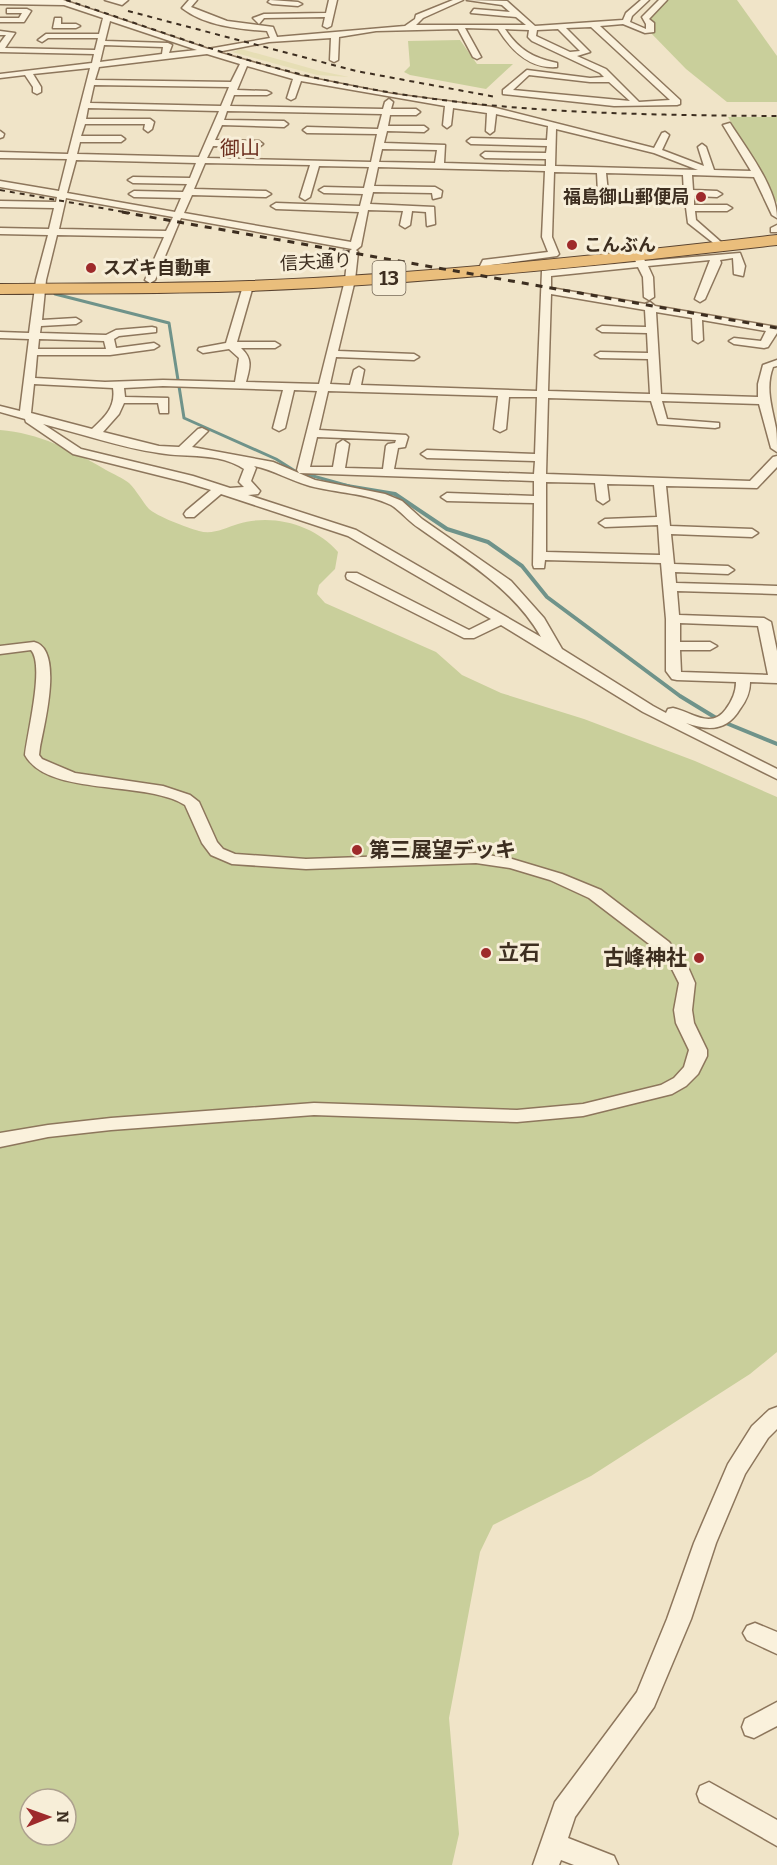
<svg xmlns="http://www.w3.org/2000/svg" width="777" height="1865" font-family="Bitter,'Noto Sans JP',serif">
	<rect width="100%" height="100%" fill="#f0e4c8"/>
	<path fill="#e6deb5" d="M241 49 320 71 349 77 317 75 232 52Z"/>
	<g fill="#c9cf9b" fill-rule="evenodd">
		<path d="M663 0H737L777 56V102H727L686 69 649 31 652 9Z"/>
		<path d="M460 40 477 64H513L486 89 410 75 404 72 410 66 408 41Z"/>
		<path d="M728 117H777V203Z"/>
		<path d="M0 430C38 433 73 450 106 470 113 474 123 478 129 483 137 491 142 501 149 509 156 516 188 528 199 531 213 535 225 528 238 524 273 513 315 525 338 552L335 569 319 585 317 594 325 603 436 652 462 675 501 693 584 719 695 761 777 797V1352L750 1374 591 1476 493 1525 480 1552 449 1718 459 1834 452 1865H0ZM30 1799H66V1835H30Z"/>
	</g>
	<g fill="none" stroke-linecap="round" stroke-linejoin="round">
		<path stroke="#6f938a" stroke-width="3" d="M55 294 169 323 184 418 276 459 295 471 349 486"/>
		<path stroke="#6f938a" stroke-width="4" d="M341 485 395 494 447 529 488 542 522 566 547 597 680 696 721 721 777 744"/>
		<g stroke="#8d765c" stroke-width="3">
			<g id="minor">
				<path d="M0 0H63L208 49 270 38 267 31C239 29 205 26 182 8L189 0H197L191 7 227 21 273 27 277 37 405 26 415 19 416 15 453 0H463L423 18 416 25H526L516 17 471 13 474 9 510 12 502 5 467 0 507 1 535 26 623 20 626 13 641 0H649L632 16 630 22 646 29V24L642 17 659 0H667L649 19 654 23V32L645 33 623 24 600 26 680 100V104L677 105 614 106 503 94V90L527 70 590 78 604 77 600 73 532 41 528 37 529 30 505 29C519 50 533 58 557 63V67C529 69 511 50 498 29L465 28 481 57 477 59 473 57 458 29 376 31 339 37 338 60 334 62 330 60 331 38 269 42 217 52 301 76 392 94 492 107 654 148 662 133 665 132 669 135 662 150 704 166 698 147 702 144 706 147 714 170 751 171 723 125 730 123C746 148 777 188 777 218L772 215 754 177 692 175 693 190 717 191 722 194 717 197 694 196V205H727L732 208 727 211H695L696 220 721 242 716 245 688 223 685 200 667 199 662 196 667 193 684 194 683 175 606 173 608 193 603 196 598 193 597 173 554 172 552 237 559 254 557 256 491 265 485 269 480 266 483 260 548 252 542 237 545 171 378 167 374 186 435 187 442 191 441 197 433 199 432 193 373 192 370 204 434 207 435 224 427 226 426 212 412 211 410 225 405 228 400 225 403 211 368 210 361 246 356 250 358 252 355 280 338 351 414 354 419 357 414 360 336 357 330 384 350 385 354 370 359 367 364 370 361 385 537 391 542 271 636 262 633 256 638 253 641 254 645 261 740 253 745 266 743 276 734 274 733 258 720 260 721 263 705 299 700 302 695 299 710 260 648 266 653 277 654 297 649 300 644 297 643 277 638 267 551 276V288L645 304 650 302 655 306 777 327V333L768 347 764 348 734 344 729 341 734 338 761 341 766 331 702 320 703 340 698 343 693 340 692 318 656 312 661 394 758 397V384L763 365 777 360V366L773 367C765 388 772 407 776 428 777 435 777 444 777 452L771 448 759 404 662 401 667 419 719 423V427L715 428 658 424 651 401 548 398 546 474 750 481 773 457 777 456V467L757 488 666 486 670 526 752 529 758 533 752 537 671 534 674 564 728 566 734 570 728 574 675 572 676 583 777 586V594L677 591 679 615 764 618 771 622 777 651V683L750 682C750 693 746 701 740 709 727 731 709 731 686 723L777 769V779L643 712 501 625 474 638H464L347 579 346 576 347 573H357L469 630 491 619 348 536 221 494 194 517H186L184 514 186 511 211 490 185 482 73 454 26 422 25 419 0 412V406L20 411 29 339 0 338V332L29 333 36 280 48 235 0 234V228L49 229 54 208 0 207V201L56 202 57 197 0 187V181L59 191 67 159 0 158V152L68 154 90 68 33 74 41 87V92L37 94 33 92V87L25 75 0 78V74L92 63 94 54 0 52V43L6 35H0V31L15 33 5 48 95 50 98 38H48L42 42 38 40 46 34H99L103 18 64 5 0 4ZM110 21 197 50 169 53 172 45 168 43 105 41ZM591 27 670 100 639 102 606 69 577 56 590 52 566 28ZM558 29 580 51 570 52 536 36 537 30ZM104 45 163 47 162 54 100 62ZM207 54 240 64 231 82 95 80 99 67ZM247 66 293 79 287 98 291 100 295 98 301 81 445 106 443 125 447 128 451 125 453 108 487 113 486 131 490 134 494 131 496 114 548 126 547 140 471 138 467 141 471 144 547 146 546 153 485 152 481 155 485 158 546 159V166L444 163 445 145 384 143 387 131 424 132 428 129 424 126H388L390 115H416L420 112 416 109H391L393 102 389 99 385 102 383 109 230 106 234 95H267L271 93 267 91 237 90ZM529 75 590 82H609L630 101 513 90ZM94 85 229 87 221 106 90 103ZM88 108 219 111 199 157 77 154 80 142H121L125 139 121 136H81L85 124H145L144 129 148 132 152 129 154 122 150 119H86ZM227 111 382 114 378 129 307 127 303 130 307 133 377 134 371 162 207 158 213 146 259 147 263 144 259 141 215 140 222 125 284 127 288 124 284 121 224 120ZM556 129 654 153 698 170 555 166ZM382 149 437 150 435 163 379 162ZM76 160 196 163 190 178 133 177 128 180 133 183 187 184 183 192 134 191 129 194 134 197 181 198 175 212 67 193ZM205 163 310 165 300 197 305 200 310 197 319 166 369 167 364 188 324 187 319 190 324 193 363 194 360 206 276 203 271 206 276 209 359 212 351 242 184 213 192 195 266 197 271 194 266 191 194 189ZM66 198 173 217 166 231 59 229ZM181 218 352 249 348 252 345 280 319 384 246 382C250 367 253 359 241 348H275L280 345 275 342H237L253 286 248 283 243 286 226 343 199 348 198 350 203 353 229 349 239 358 235 382 163 380 105 382 35 378 37 355H110L154 349 159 346 154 343 116 348 114 339 119 336 156 332V328L152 327 116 330 106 335 40 333 41 326 76 324 81 321 76 318 42 320 46 280 57 235 164 237 145 280 150 283 155 280ZM551 294 645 310 646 327 602 326 597 329 602 332 647 333 648 353 600 352 595 355 600 358 648 359 650 394 548 391ZM39 339 104 341 106 349H38ZM34 384 113 388C116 407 105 417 92 429L31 413ZM163 386 283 390 273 428 279 431 285 428 294 390 317 391 297 470 299 473 534 481V496L447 493 441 497 447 501 534 503 533 565 534 568H544L545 560 661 563 666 619V671L672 679 677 680 736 682C736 692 732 701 726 709 711 730 692 712 673 708L668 709 666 713 653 706 562 649 544 618 511 581 422 519 402 501 385 494 315 480 273 462 192 447 208 431 202 428 198 429 179 447 159 446 103 432 119 414 124 403H158L160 413H168V398L125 397 124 388ZM328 391 498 396 494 429 500 432 506 429 509 397H537L535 454 427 450 421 454 427 458 535 461 534 474 394 469 398 448 405 447 408 437 406 435 319 430ZM43 424C79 433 122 448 159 453 187 458 219 452 244 469L239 482 244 487 230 488 193 476 81 449ZM317 437 396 440 395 443 388 444 386 446 383 469 345 468 349 444 343 440 337 444 333 467H310ZM254 466C274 470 291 481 310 486 336 493 367 493 391 505 401 511 409 522 419 528 464 560 513 588 541 637L356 530 248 495 258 494 260 491 251 481 256 468ZM546 482 595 483 597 500 603 504 609 500 607 484 654 485 657 517 605 519 599 523 605 527 658 525 660 555 546 552ZM680 623 758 626 768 675 681 672 680 650H710L717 646 710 642H680Z"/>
				<path d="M105 0H128L122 5Z"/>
				<path d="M270 0 298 2 302 4 298 6 272 4 268 2Z"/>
				<path d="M329 0H337L331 26 327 28 323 26 325 17 264 18 259 24 253 18 264 14 326 13Z"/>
				<path d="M7 9H27L31 11 24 22H0V18H19L22 13H7Z"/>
				<path d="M55 18H61V24H76L80 26 76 28H53Z"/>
				<path d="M0 131 4 134 3 137 0 138Z"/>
				<path d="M777 225V232H771V228Z"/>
				<path d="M34 642C64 649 44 725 40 747L39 755 42 759 75 773 163 786 190 795 199 802 217 842 223 849 235 854 306 859 476 853 512 859 562 874 601 890 669 942 688 967 695 983 692 1010 694 1023 707 1050V1056L698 1074 686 1086 672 1094 583 1116 517 1122 314 1115 111 1130 48 1137 0 1147V1133L48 1125 111 1118 314 1103 517 1110 583 1104 661 1085 674 1078 684 1067 689 1050 676 1023 674 1010 679 983 672 969 657 950 589 898 550 880 510 868 476 863 306 869 232 864 211 855 202 843 185 805C146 780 48 797 25 755 27 734 45 665 31 650L0 654V646Z"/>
				<path d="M777 1407V1429L768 1438 745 1474 716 1543 691 1619 654 1707 575 1817 568 1838 614 1856 618 1865H574L561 1860 559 1865H533L555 1802 637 1692 667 1619 694 1543 728 1464 752 1426 769 1410Z"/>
				<path d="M755 1623 777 1632V1654L747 1640 743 1633 747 1626Z"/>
				<path d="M777 1702V1726L754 1738 745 1735 742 1727 745 1719Z"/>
				<path d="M709 1782 777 1820V1846L700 1802 697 1794 700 1786Z"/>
			</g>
		</g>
		<g stroke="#5b4430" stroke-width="2">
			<path id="trunk" d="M777 235V245C602 265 426 284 249 291 166 294 83 293 0 294V284C83 283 166 284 249 281 426 274 602 255 777 235Z"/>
		</g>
		<use href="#minor" fill="#faf1dc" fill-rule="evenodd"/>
		<use href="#trunk" fill="#eabe7c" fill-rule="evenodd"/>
		<g stroke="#3d2e20" stroke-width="2" stroke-dasharray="5 5" stroke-linecap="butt">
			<path d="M66 0C155 29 243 63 335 82 480 113 629 115 777 116"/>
			<path d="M128 11 356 71 496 97"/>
			<path d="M0 190 130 213"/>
		</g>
		<path stroke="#3d2e20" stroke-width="3" stroke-dasharray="7 7" stroke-linecap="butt" d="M122 212 777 328"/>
	</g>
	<g fill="#9e2a2b" stroke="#f7eed8" stroke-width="2">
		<circle cx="701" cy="197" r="6"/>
		<circle cx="572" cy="245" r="6"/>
		<circle cx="91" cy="268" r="6"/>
		<circle cx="357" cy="850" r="6"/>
		<circle cx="486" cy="953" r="6"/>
		<circle cx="699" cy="958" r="6"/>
	</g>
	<g text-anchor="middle" stroke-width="6" stroke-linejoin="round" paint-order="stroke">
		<g font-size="18" font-weight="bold" fill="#3d2e20" stroke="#f7eed8" text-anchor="start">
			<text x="689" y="203" text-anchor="end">福島御山郵便局</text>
			<text x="584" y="251">こんぶん</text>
			<text x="103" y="274">スズキ自動車</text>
		</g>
		<g font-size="18" fill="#3d2e20" stroke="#f7eed8">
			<text transform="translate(316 262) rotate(-3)" y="6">信夫通り</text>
		</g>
		<g font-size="20" fill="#6b2e1e" stroke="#f7eed8">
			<text x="240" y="155">御山</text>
		</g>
		<rect fill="#f7eed8" stroke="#756857" stroke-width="1.5" x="372.5" y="261" width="33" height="34" rx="4.5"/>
		<g font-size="20" font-weight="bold" fill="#3d2e20">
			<text x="389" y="285">13</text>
		</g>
		<g font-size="21" font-weight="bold" fill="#3d2e20" stroke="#f7eed8" text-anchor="start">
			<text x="369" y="857">第三展望デッキ</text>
			<text x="498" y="960">立石</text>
			<text x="687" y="965" text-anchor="end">古峰神社</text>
		</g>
	</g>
	<g transform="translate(48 1817) rotate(89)"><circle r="28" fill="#f7eed8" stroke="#ada18e" stroke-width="1.5"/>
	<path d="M0-4.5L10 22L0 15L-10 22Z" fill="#9e2a2b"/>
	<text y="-9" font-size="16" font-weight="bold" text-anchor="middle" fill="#3d2e20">N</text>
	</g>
</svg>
